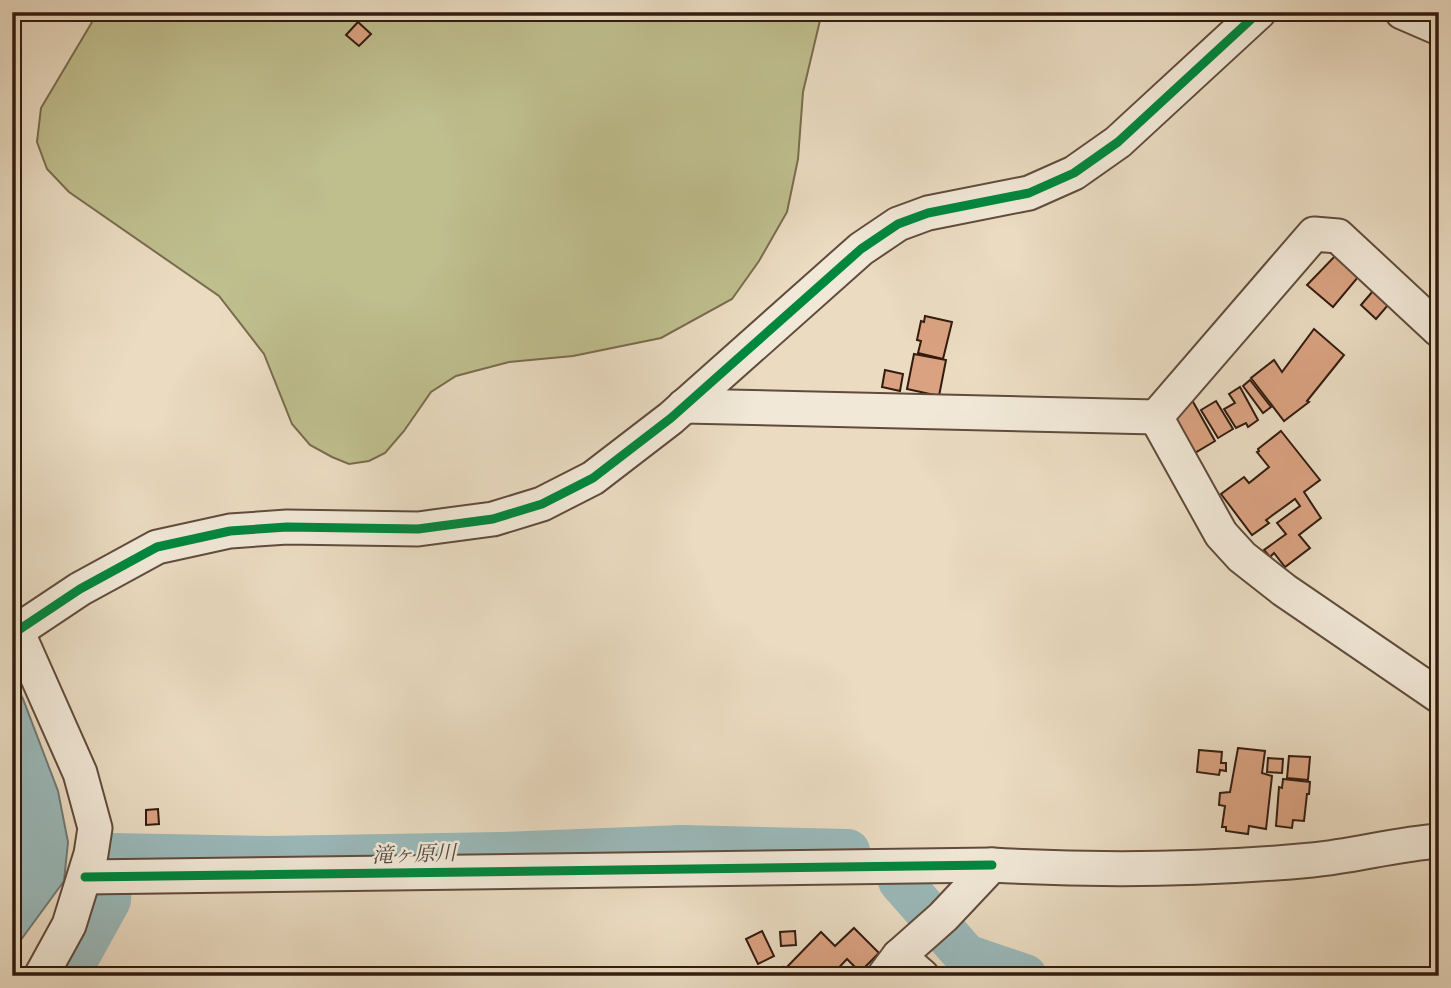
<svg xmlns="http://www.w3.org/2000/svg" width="1451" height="988" font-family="Alegreya,'Noto Serif JP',serif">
	<rect width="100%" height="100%" fill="#eadbc1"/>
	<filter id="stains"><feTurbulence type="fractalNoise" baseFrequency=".00286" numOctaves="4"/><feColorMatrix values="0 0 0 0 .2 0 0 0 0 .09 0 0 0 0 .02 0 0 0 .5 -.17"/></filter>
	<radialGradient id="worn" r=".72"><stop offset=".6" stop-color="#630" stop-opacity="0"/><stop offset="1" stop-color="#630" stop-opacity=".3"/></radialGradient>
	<path fill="#bfbe8d" stroke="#786c4e" stroke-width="2" d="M98 12H822L803 92 798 159 787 212 759 261 732 299 661 338 573 356 509 362 456 376 431 392 404 431 385 453 369 461 349 464 332 457 310 445 292 424 264 354 219 296 69 192 47 169 37 142 41 108Z"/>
	<path fill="#9ab9ba" stroke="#707a76" stroke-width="2" d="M12 677 23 699 58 791 68 842 64 881 12 952Z"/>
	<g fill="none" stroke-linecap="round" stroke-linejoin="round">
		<g stroke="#9ab9ba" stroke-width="44">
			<path d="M900 881 966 956 1025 976"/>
			<path d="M67 976 109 900 112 855 270 858 501 854 682 847 848 851"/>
		</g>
	</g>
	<g fill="#daa281" stroke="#321b0f" stroke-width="2">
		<path d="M358 22 371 34 359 46 346 35Z"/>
		<path d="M1335 256 1359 276 1333 307 1307 285Z"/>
		<path d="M1373 291 1389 304 1376 319 1361 305Z"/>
		<path d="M925 316 952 322 943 359 918 353 921 341 917 340 921 321 924 322Z"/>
		<path d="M1314 329 1344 355 1307 401 1309 402 1284 421 1251 378 1274 360 1282 372Z"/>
		<path d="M914 354 946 360 939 396 907 389Z"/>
		<path d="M885 370 903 374 900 391 882 387Z"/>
		<path d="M1250 380 1271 407 1263 413 1243 386Z"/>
		<path d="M1240 387 1258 420 1248 427 1246 423 1236 428 1224 409 1235 403 1229 394Z"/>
		<path d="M1192 400 1215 441 1193 454 1170 413Z"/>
		<path d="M1216 401 1233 429 1218 438 1201 410Z"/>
		<path d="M1281 431 1320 480 1304 492 1321 518 1299 535 1310 548 1285 567 1274 553 1270 557 1264 550 1286 534 1277 523 1300 506 1295 499 1266 520 1269 523 1252 535 1221 494 1244 477 1249 483 1269 467 1257 452 1259 451 1258 449Z"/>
		<path d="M1238 748 1265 751 1262 773 1272 776 1266 829 1249 826 1248 834 1226 831V827H1222L1225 806 1219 805 1220 793 1230 792Z"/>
		<path d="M1199 750 1222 752 1221 763H1226V771L1220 770 1219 775 1197 772Z"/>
		<path d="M1289 756 1310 757 1308 780 1287 778Z"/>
		<path d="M1268 758 1283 759 1282 773 1267 772Z"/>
		<path d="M1283 779 1310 782 1309 794H1307L1304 821 1293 820 1292 828 1276 826 1279 787 1282 788Z"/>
		<path d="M158 809 159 824 146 825V810Z"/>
		<path d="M854 928 879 953 860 972 847 959 831 976 776 974 783 967 785 969 821 932 835 946Z"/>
		<path d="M762 931 774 956 758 964 746 939Z"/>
		<path d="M795 931 796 945 781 946 780 932Z"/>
	</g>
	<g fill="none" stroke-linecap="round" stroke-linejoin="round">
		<g stroke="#604b3c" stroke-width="37">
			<g id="minor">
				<path d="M1402 12 1439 28"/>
				<path d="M684 406 1156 417"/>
				<path d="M1156 417 1221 534 1242 557 1284 590 1439 696"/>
				<path d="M1156 417 1314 234 1338 236 1439 330"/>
				<path d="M12 630 17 631 80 589 157 547 230 531 287 527 418 529 493 519 542 504 593 478 671 418 861 249 898 224 928 213 1029 193 1074 173 1118 142 1259 12"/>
				<path d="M17 631 80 773 95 828 91 854 69 925 41 976"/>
				<path d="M85 877 992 865"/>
				<path d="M899 956 922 976"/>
				<path d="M884 976 899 956 943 917 992 865C1099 871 1205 870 1312 860 1355 856 1396 844 1439 841"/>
			</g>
		</g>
		<use href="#minor" stroke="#f1e8d7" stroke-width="33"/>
		<g stroke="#f1e8d7" stroke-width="13">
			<g id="cycleway">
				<path d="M12 630 17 631 80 589 157 547 230 531 287 527 418 529 493 519 542 504 593 478 671 418 861 249 898 224 928 213 1029 193 1074 173 1118 142 1259 12"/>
				<path d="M85 877 992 865"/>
			</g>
		</g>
		<use href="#cycleway" stroke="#00873e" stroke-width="9"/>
	</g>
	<g text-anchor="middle" stroke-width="5" stroke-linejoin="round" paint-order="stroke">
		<g font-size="21" font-style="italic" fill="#514a42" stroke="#f1e8d7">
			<text transform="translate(414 854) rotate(-2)" y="7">滝ヶ原川</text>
		</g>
	</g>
	<rect width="1451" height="988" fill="none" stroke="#eadbc1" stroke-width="42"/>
	<rect x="14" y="14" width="1423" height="960" fill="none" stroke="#321b0f" stroke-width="3.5"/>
	<rect x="21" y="21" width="1409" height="946" fill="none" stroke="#321b0f" stroke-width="2"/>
	<rect width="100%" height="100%" filter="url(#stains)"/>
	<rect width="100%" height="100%" fill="url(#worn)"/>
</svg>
